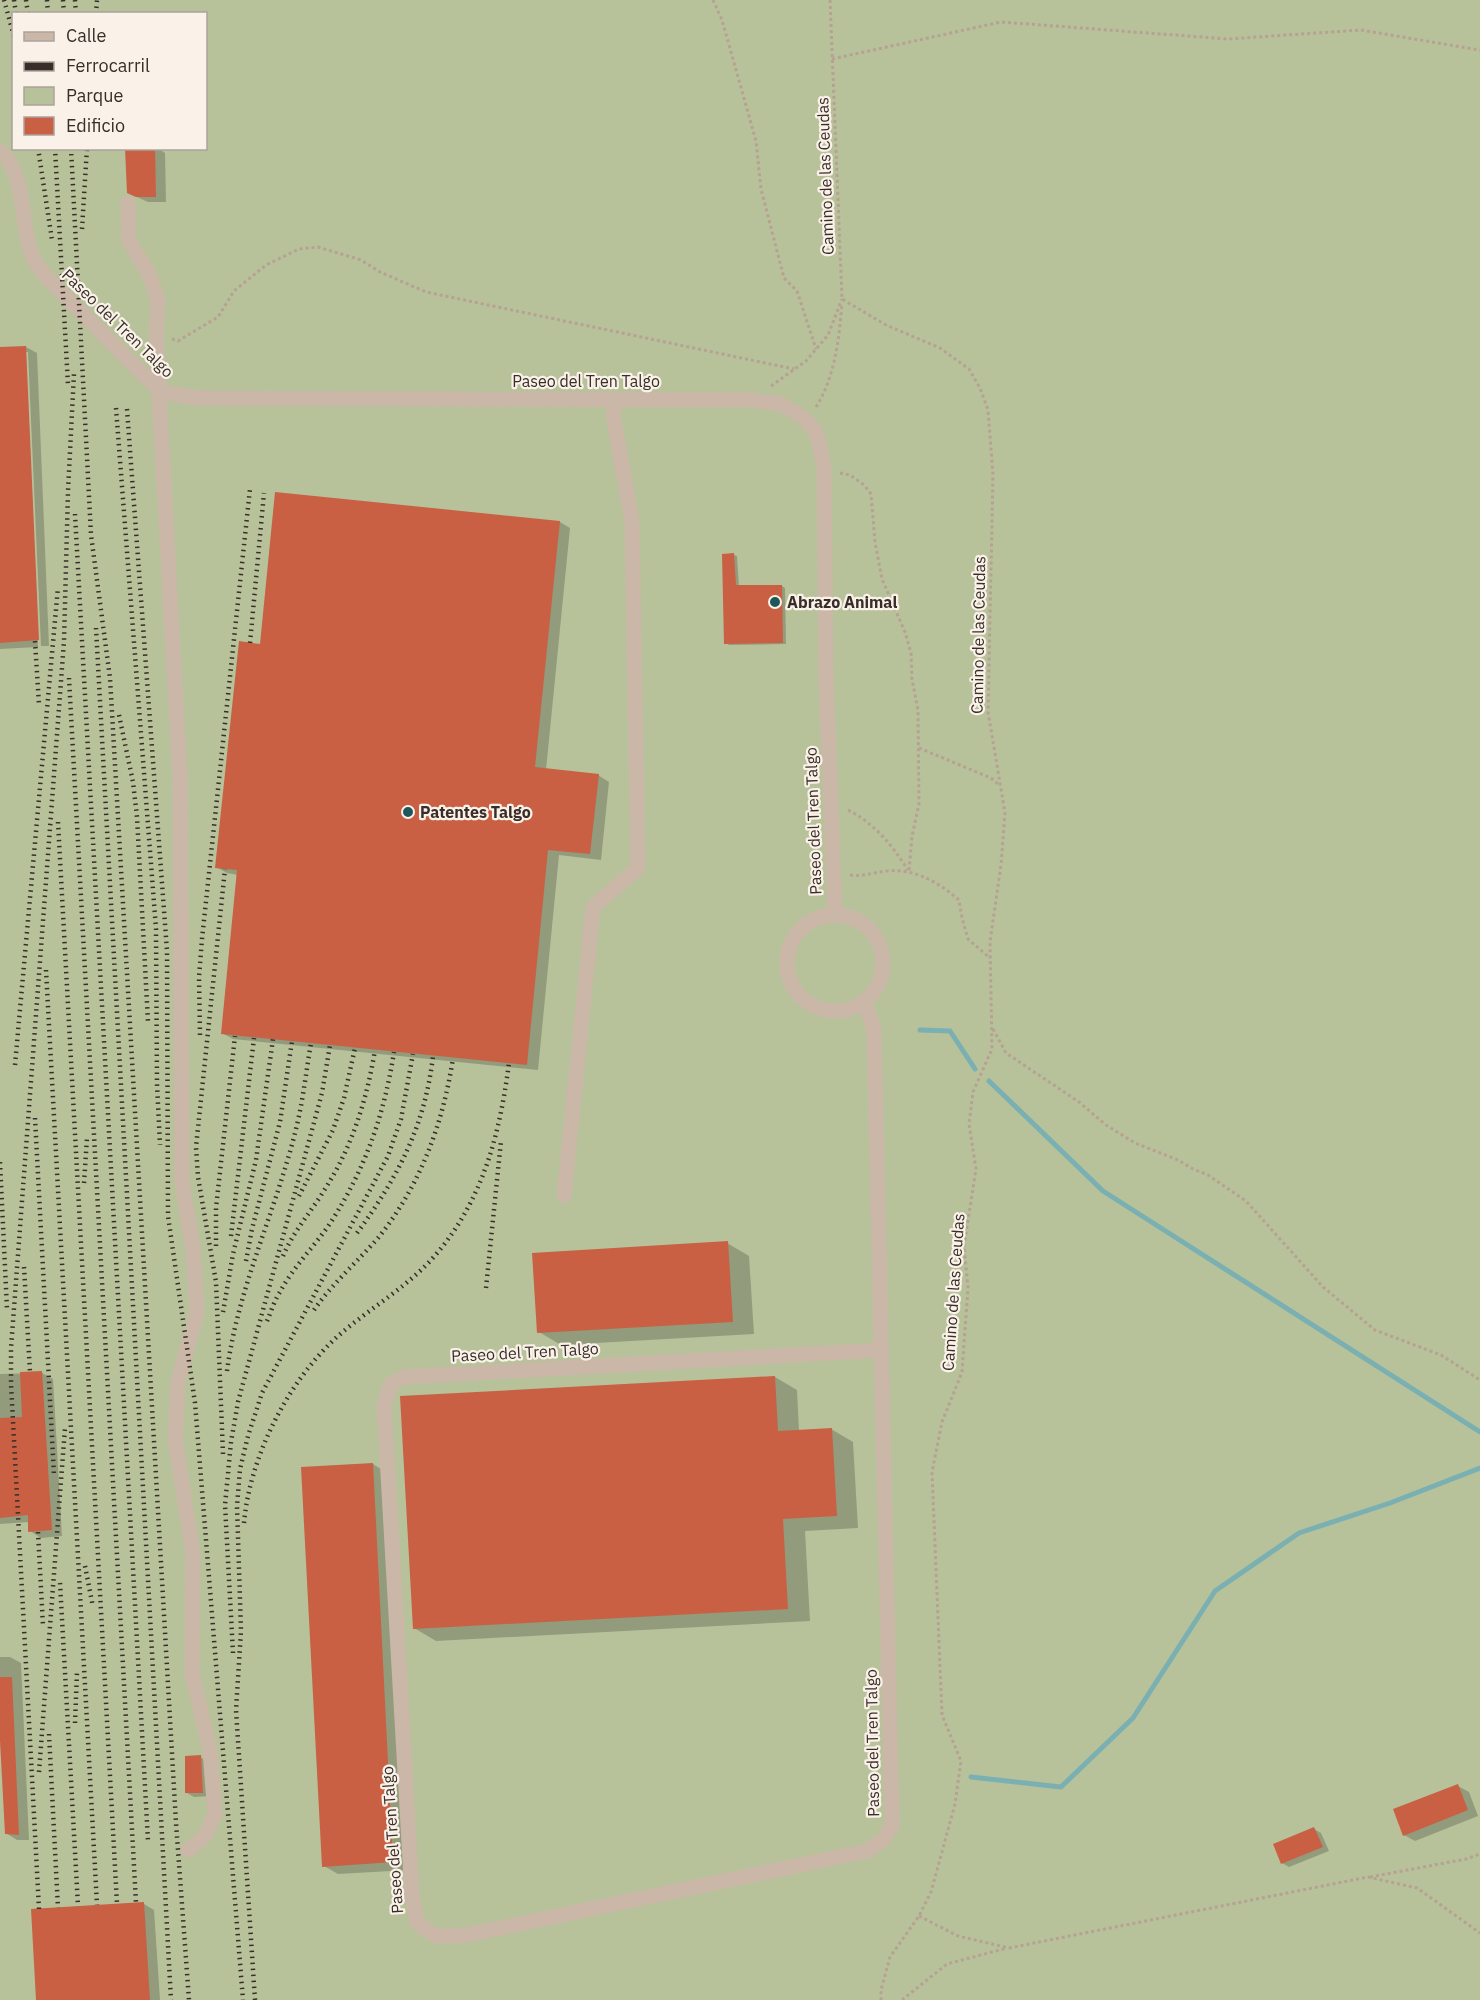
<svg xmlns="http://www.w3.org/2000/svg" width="1480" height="2000" font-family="'IBM Plex Sans',sans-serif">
	<rect width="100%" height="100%" fill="#f3e7dc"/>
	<path fill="#b7c29b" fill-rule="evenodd" d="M0 0H1480V2000H0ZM14 14H206V148H14Z"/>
	<g fill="#0003">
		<path d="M127 148H158L165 153 166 202H148L128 193Z"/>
		<path d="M26 347 37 353 49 646H41L28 352H25L38 647 0 649V348Z"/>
		<path d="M560 522 570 528 546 770 598 775 609 782 601 860 559 855 538 1070 233 1039 222 1033 238 875 227 873 216 867 261 645Z"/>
		<path d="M734 555 737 556 739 587 782 586 785 588 786 644 729 645 726 643Z"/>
		<path d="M727 1243 749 1256 754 1334 561 1345 539 1332Z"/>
		<path d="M42 1373 53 1379 62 1536 41 1538 30 1531 29 1522 0 1524V1374Z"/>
		<path d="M775 1377 797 1390 799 1431 831 1429 853 1442 858 1528 805 1531 810 1621 436 1641 414 1628Z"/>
		<path d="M373 1464 387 1473 408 1870 338 1874 324 1866Z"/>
		<path d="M0 1657H10L21 1663 29 1840H17L6 1833 0 1712Z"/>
		<path d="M200 1757 207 1761 210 1796 194 1797 187 1793Z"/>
		<path d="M1458 1786 1469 1792 1478 1816 1415 1841 1404 1835Z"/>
		<path d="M1314 1829 1321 1833 1329 1851 1289 1867 1282 1863Z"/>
		<path d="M144 1904 154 1910 160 2000H37Z"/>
	</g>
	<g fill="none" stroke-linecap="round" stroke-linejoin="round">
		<g stroke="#7ab0b1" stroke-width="5">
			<path d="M920 1030 950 1031 975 1069"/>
			<path d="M989 1081 1103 1191 1480 1432"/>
			<path d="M971 1777 1061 1787 1133 1718 1215 1591 1299 1533 1390 1503 1480 1468"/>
		</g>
	</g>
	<g fill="#c96044">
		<path d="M125 148H155L156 197H136L127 193Z"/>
		<path d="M26 346 39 640 0 643V347Z"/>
		<path d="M275 492 560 521 535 767 599 774 590 854 548 850 527 1065 221 1034 237 870 215 868 239 641 260 644Z"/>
		<path d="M734 553 736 585H782L783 643 724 644 722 554Z"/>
		<path d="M728 1241 733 1322 537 1333 532 1253Z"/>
		<path d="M42 1371 52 1530 28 1532V1515L0 1518V1418L22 1417 20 1372Z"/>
		<path d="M775 1376 778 1431 832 1428 837 1516 783 1519 788 1609 413 1629 400 1396Z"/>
		<path d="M373 1463 393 1862 322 1867 301 1467Z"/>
		<path d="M0 1677H12L19 1835 5 1834 0 1741Z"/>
		<path d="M201 1755 203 1793H185V1756Z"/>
		<path d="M1458 1784 1468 1810 1403 1836 1393 1809Z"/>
		<path d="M1314 1827 1323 1847 1281 1864 1273 1844Z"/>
		<path d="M144 1902 150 2000H36L31 1909Z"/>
	</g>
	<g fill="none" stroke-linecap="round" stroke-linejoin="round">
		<g stroke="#b7a192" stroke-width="3" stroke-dasharray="3 3" stroke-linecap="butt">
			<path d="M713 0 722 20 756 141 761 189 784 278 797 291 816 349"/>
			<path d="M830 0 842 299 886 325 940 348 969 369 980 388 988 410 993 475 988 712 1005 813 1001 865 990 942 992 1049 973 1092 969 1124 976 1169 964 1246 968 1288 962 1372 942 1422 932 1472 942 1715 961 1761 955 1804 931 1892 919 1916 890 1957 881 1990V2000"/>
			<path d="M832 59 1001 22 1228 39 1361 30 1480 50"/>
			<path d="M172 339 178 341 218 317 234 291 266 265 299 249 318 247 361 260 380 272 426 292 794 369"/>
			<path d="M771 386 806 361 828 335 842 299"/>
			<path d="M816 407C835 377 839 339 842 304"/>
			<path d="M840 473 850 475 864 485 871 494 875 542 882 579 905 632 911 653 912 679 918 710 919 804 912 836 909 871"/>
			<path d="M919 748 991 778 999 785"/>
			<path d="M848 810C874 823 892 845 908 870"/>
			<path d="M850 875C864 877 874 872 887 871 915 868 939 883 959 900L962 918 968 939 990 958"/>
			<path d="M993 1029 1006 1053 1079 1102 1106 1125 1135 1143 1178 1160 1193 1169 1208 1175 1246 1201 1323 1287 1375 1330 1441 1355 1480 1380"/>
			<path d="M1370 1877 1466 1859 1480 1854"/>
			<path d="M919 1916 958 1936 1009 1948 1368 1877 1417 1888 1480 1933"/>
			<path d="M902 2000 947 1964 1007 1948"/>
		</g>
		<g stroke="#cbb7a7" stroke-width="15">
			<path d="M0 151C28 175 19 227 33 258 37 265 42 271 47 278L161 392 198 398 751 400 781 404 805 419 815 431 819 441 824 469 826 676 835 915"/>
			<path d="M128 203 129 241 149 274 158 299 156 335 180 779 182 1182 193 1251 197 1312 178 1382 175 1439 193 1555 192 1673 210 1751 215 1815 204 1837 188 1850"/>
			<circle cx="835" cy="963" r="48"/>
			<path d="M864 1001 874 1030 892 1825 883 1840 867 1851 467 1935 436 1936 417 1923 412 1895 384 1404 391 1384 404 1377 882 1350"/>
			<path d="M564 1195 593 907 638 868 632 522 614 421 613 399"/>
		</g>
		<g stroke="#382d28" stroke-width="4.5" stroke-dasharray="1.5 4.5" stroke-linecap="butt">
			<path d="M4 0 14 36"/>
			<path d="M14 0 16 14"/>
			<path d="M26 0 28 14"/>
			<path d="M47 0 48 14"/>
			<path d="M63 0 64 14"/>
			<path d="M75 0 76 14"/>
			<path d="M96 14 97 0"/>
			<path d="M38 148 52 240"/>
			<path d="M55 148 68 385"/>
			<path d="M71 148 91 535 110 678 176 1823 189 2000"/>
			<path d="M82 229 87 148"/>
			<path d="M116 408 156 929 157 1084 160 1145"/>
			<path d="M127 409 167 951 168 1216 195 1403 243 2000"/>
			<path d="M75 514 148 1841"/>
			<path d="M96 628 171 2000"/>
			<path d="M35 641 39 705"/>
			<path d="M250 643 264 493"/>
			<path d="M69 678 136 1903"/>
			<path d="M119 715 133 782 137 817 148 1022"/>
			<path d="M58 822 117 1904"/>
			<path d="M46 970 97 1905"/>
			<path d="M200 1035 199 977 202 939 250 489"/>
			<path d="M15 1065 58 587"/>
			<path d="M35 1118 54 1475"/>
			<path d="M0 1162 7 1309"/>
			<path d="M84 1183 87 1138"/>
			<path d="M299 1196 333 1130 344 1098 355 1048"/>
			<path d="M357 1233C398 1177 425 1126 433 1056"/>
			<path d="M231 1236 254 1038"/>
			<path d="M216 1246V1208L235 1036"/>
			<path d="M283 1256C293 1232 311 1212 325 1189 352 1147 367 1099 375 1050"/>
			<path d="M246 1261 252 1229 280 1122 292 1041"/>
			<path d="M24 1267 30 1372"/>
			<path d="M486 1288 501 1141"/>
			<path d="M314 1310C332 1284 357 1262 378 1238 420 1186 443 1124 453 1058"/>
			<path d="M223 1312 233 1254 256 1160 273 1039"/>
			<path d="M267 1321C271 1312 274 1301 280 1292 293 1267 315 1246 331 1222 366 1167 384 1115 394 1052"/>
			<path d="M227 1371C238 1287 276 1211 296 1129 303 1101 306 1072 311 1043"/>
			<path d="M223 1454 216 1282 198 1177 196 1147 225 869"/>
			<path d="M244 1523C250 1456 288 1381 338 1336 371 1307 410 1286 438 1252 484 1197 500 1132 509 1063"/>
			<path d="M38 1532 43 1626"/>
			<path d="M85 1566 93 1607"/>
			<path d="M60 1583 78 1906"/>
			<path d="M233 1653 225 1505 231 1442 238 1402 322 1093 330 1045"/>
			<path d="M75 1723 77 1672"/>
			<path d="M49 1734 58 1908"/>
			<path d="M39 1772 65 1428"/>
			<path d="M39 1909 11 1384V1348L64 641 68 491 74 373"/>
			<path d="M255 2000 236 1710 241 1631 237 1506 240 1469 248 1436 262 1393 388 1156 401 1119 413 1054"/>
		</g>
	</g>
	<g fill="#1c585b" stroke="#faf2e9" stroke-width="2">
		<circle cx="775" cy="602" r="6"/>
		<circle cx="408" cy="812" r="6"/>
	</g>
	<g text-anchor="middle" stroke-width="4.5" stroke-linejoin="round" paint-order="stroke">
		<g font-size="16" fill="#382d28" stroke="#faf2e9">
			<text transform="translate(825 176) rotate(-92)" y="6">Camino de las Ceudas</text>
			<text transform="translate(118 323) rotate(44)" y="6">Paseo del Tren Talgo</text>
			<text x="586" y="387">Paseo del Tren Talgo</text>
			<text transform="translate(978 635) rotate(-89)" y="6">Camino de las Ceudas</text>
			<text transform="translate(813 821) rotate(-92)" y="6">Paseo del Tren Talgo</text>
			<text transform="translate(953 1292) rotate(-86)" y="6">Camino de las Ceudas</text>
			<text transform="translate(525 1352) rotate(-3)" y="6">Paseo del Tren Talgo</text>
			<text transform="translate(872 1743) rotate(-91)" y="6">Paseo del Tren Talgo</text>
			<text transform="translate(392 1840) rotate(-94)" y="6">Paseo del Tren Talgo</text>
		</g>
		<g font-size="16" font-weight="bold" fill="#382d28" stroke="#faf2e9" text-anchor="start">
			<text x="787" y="608">Abrazo Animal</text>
			<text x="420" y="818">Patentes Talgo</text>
		</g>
	</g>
	<rect x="12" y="12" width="195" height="138" fill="#faf2e9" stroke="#aca39c" stroke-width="1.5"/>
	<rect x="24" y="32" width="30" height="9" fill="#cbb7a7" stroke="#aca39c" stroke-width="1.5"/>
	<text x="66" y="42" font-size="18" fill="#382d28">Calle</text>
	<rect x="24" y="62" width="30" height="9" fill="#382d28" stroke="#aca39c" stroke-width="1.5"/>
	<text x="66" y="72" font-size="18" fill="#382d28">Ferrocarril</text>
	<rect x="24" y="87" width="30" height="18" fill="#b7c29b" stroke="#aca39c" stroke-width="1.5"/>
	<text x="66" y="102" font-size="18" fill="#382d28">Parque</text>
	<rect x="24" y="117" width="30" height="18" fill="#c96044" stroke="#aca39c" stroke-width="1.5"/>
	<text x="66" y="132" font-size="18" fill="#382d28">Edificio</text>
</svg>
